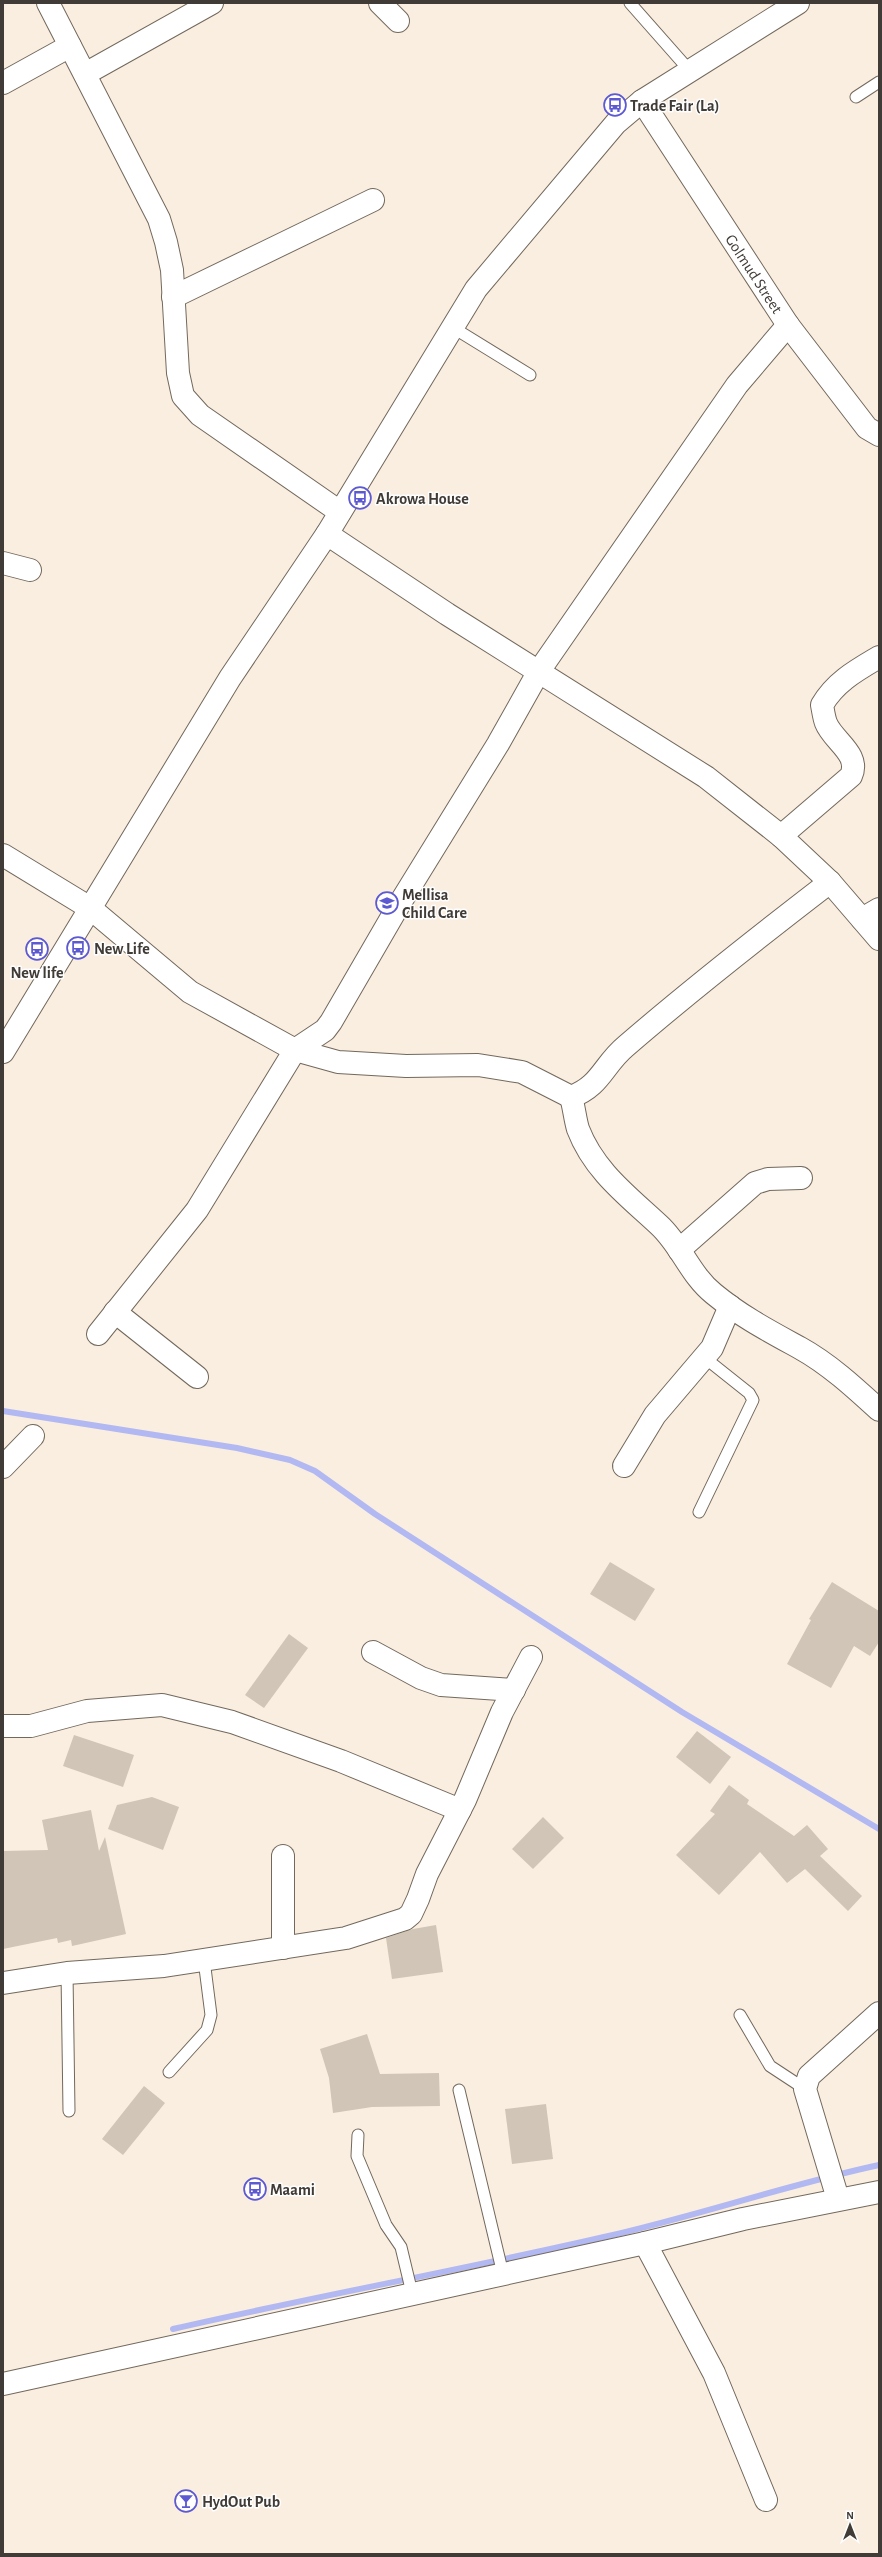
<svg xmlns="http://www.w3.org/2000/svg" width="882" height="2557" font-family="'Alegreya Sans',sans-serif">
	<rect width="100%" height="100%" fill="#faeee0"/>
	<g fill="none" stroke-linecap="round" stroke-linejoin="round">
		<g stroke="#b2b8f1" stroke-width="6">
			<path d="M3 1411 237 1448 290 1460 315 1471 375 1514 682 1712 879 1829"/>
			<path d="M173 2329C317 2296 461 2270 604 2237 697 2216 786 2185 879 2165"/>
		</g>
	</g>
	<g fill="#d0c5b7">
		<path d="M610 1562 655 1589 635 1621 590 1594Z"/>
		<path d="M832 1582 879 1611V1642L870 1656 854 1646 831 1688 787 1664 811 1620 809 1619Z"/>
		<path d="M289 1634 308 1648 264 1708 245 1695Z"/>
		<path d="M697 1731 731 1757 710 1784 676 1757Z"/>
		<path d="M74 1735 134 1755 123 1787 63 1766Z"/>
		<path d="M729 1785 749 1800 747 1804 794 1836 807 1825 828 1849 820 1856 862 1896 848 1911 805 1869 787 1883 760 1852 719 1895 676 1855 715 1814 710 1811Z"/>
		<path d="M152 1797 179 1807 163 1850 108 1829 117 1805Z"/>
		<path d="M91 1810 99 1851 105 1837 126 1934 72 1946 71 1940 58 1943 57 1938 3 1949V1851L48 1850 42 1820Z"/>
		<path d="M543 1817 564 1838 533 1869 512 1849Z"/>
		<path d="M436 1925 443 1972 392 1979 386 1938 413 1929Z"/>
		<path d="M367 2034 380 2074 439 2073 440 2106 372 2107 333 2113 329 2078 320 2049Z"/>
		<path d="M144 2086 165 2103 123 2155 102 2139Z"/>
		<path d="M546 2104 553 2159 512 2164 505 2109Z"/>
	</g>
	<g fill="none" stroke-linecap="round" stroke-linejoin="round">
		<g stroke="#72685c" stroke-width="13">
			<g id="lane">
				<path d="M630 3 690 71"/>
				<path d="M856 97 879 82"/>
				<path d="M452 327 530 375"/>
				<path d="M699 1512 753 1400 749 1393 705 1358"/>
				<path d="M67 1973 69 2111"/>
				<path d="M740 2015 770 2066 805 2089"/>
				<path d="M169 2072 207 2030 211 2015 204 1960"/>
				<path d="M459 2090 503 2274"/>
				<path d="M358 2135 357 2156 386 2225 401 2247 412 2293"/>
			</g>
		</g>
		<g stroke="#72685c" stroke-width="24">
			<g id="street">
				<path d="M48 3 159 219 166 242 172 270 178 373 183 396 200 415 340 512"/>
				<path d="M380 3 398 21"/>
				<path d="M85 74 212 3"/>
				<path d="M3 83 70 46"/>
				<path id="s1" d="M642 101 788 325 867 428 879 435"/>
				<path d="M173 297 373 200"/>
				<path d="M327 534 447 614 706 777 781 836 830 882 879 939"/>
				<path d="M3 563 30 570"/>
				<path d="M781 836 851 776C861 754 833 741 826 723 824 718 823 710 822 705 835 682 857 670 879 657"/>
				<path d="M3 855 90 908 190 992 295 1050 338 1062 406 1066 478 1065 522 1072 571 1097C601 1086 603 1065 626 1046 692 989 761 935 830 882"/>
				<path d="M862 919 879 909"/>
				<path d="M3 1052 230 678 327 534 476 289 616 123 642 101 798 3"/>
				<path d="M571 1097C574 1107 575 1119 578 1129 594 1171 628 1196 659 1225 681 1245 690 1275 714 1294 742 1317 769 1331 800 1348 829 1364 855 1388 879 1410"/>
				<path d="M679 1250 755 1183 768 1179 801 1178"/>
				<path d="M115 1312 197 1377"/>
				<path d="M98 1334 197 1210 295 1050 325 1030 331 1022 400 903 498 744 539 671 737 385 788 325"/>
				<path d="M624 1466 655 1415 712 1348 730 1306"/>
				<path d="M3 1467 33 1436"/>
				<path d="M373 1652 421 1678 441 1685 514 1690"/>
				<path d="M3 1726H31L87 1711 162 1705 232 1722 341 1761 460 1810"/>
				<path d="M283 1856V1948"/>
				<path d="M3 1983 67 1973 164 1966 346 1938 405 1919 411 1914 418 1899 427 1874 465 1800 502 1712 531 1657"/>
				<path d="M838 2199 805 2089 809 2076 879 2013"/>
				<path d="M645 2243 714 2373 766 2500"/>
			</g>
		</g>
		<g stroke="#72685c" stroke-width="24">
			<path id="secondary" d="M3 2384 645 2243 743 2219 879 2192"/>
		</g>
		<use href="#lane" stroke="#fff" stroke-width="11"/>
		<use href="#street" stroke="#fff" stroke-width="22"/>
		<use href="#secondary" stroke="#fff" stroke-width="22"/>
	</g>
	<defs>
		<g id="bus-ring" transform="scale(1.15)"><circle r="9.5" fill="#fefefe" stroke="#5d59d1" stroke-width="1.5"/><path d="M-5-6H5V4H4V6H2V4H-2V6H-4V4H-5ZM-3.5-4V0h7V-4ZM-3.5 1.2v1.5H-2V1.2ZM2 1.2v1.5H3.5V1.2Z" fill="#5d59d1"/></g>
		<g id="school-ring" transform="scale(1.15)"><circle r="9.5" fill="#fefefe" stroke="#5d59d1" stroke-width="1.5"/><path d="M0-5L7-2L0 1L-7-2ZM-4 1L0 2.5L4 1V4Q0 6-4 4Z" fill="#5d59d1"/></g>
		<g id="bar-ring" transform="scale(1.15)"><circle r="9.5" fill="#fefefe" stroke="#5d59d1" stroke-width="1.5"/><path d="M-6-5H6L.8 .8V4.5H3.5V6h-7V4.5H-.8V.8Z" fill="#5d59d1"/></g>
	</defs>
	<g fill-rule="evenodd">
		<use href="#bus-ring" x="615" y="105"/>
		<use href="#bus-ring" x="360" y="498"/>
		<use href="#school-ring" x="387" y="903"/>
		<use href="#bus-ring" x="78" y="948"/>
		<use href="#bus-ring" x="37" y="949"/>
		<use href="#bus-ring" x="255" y="2189"/>
		<use href="#bar-ring" x="186" y="2501"/>
	</g>
	<g text-anchor="middle" stroke-width="3" stroke-linejoin="round" paint-order="stroke">
		<g font-size="16" font-weight="bold" fill="#403b36" stroke="#fefefe" text-anchor="start">
			<text x="630" y="111">Trade Fair (La)</text>
			<text x="376" y="504">Akrowa House</text>
			<text x="402" y="900">Mellisa<tspan x="402" dy="18">Child Care</tspan></text>
			<text x="94" y="954">New Life</text>
			<text x="37" y="978" text-anchor="middle">New life</text>
			<text x="270" y="2195">Maami</text>
			<text x="202" y="2507">HydOut Pub</text>
		</g>
		<g font-size="16" fill="#403b36" stroke="#fefefe">
			<text dy="6" stroke="none"><textPath href="#s1" startOffset="206">Golmud Street</textPath></text>
		</g>
	</g>
	<rect width="882" height="2557" fill="none" stroke="#403b36" stroke-width="8"/>
	<g transform="translate(850 2525)" stroke="#fefefe" stroke-width="3" paint-order="stroke">
	<path d="M0-3L7 15L0 10L-7 15Z" fill="#403b36"/>
	<text y="-6" font-size="11" font-weight="bold" text-anchor="middle" fill="#403b36">N</text>
	</g>
</svg>
